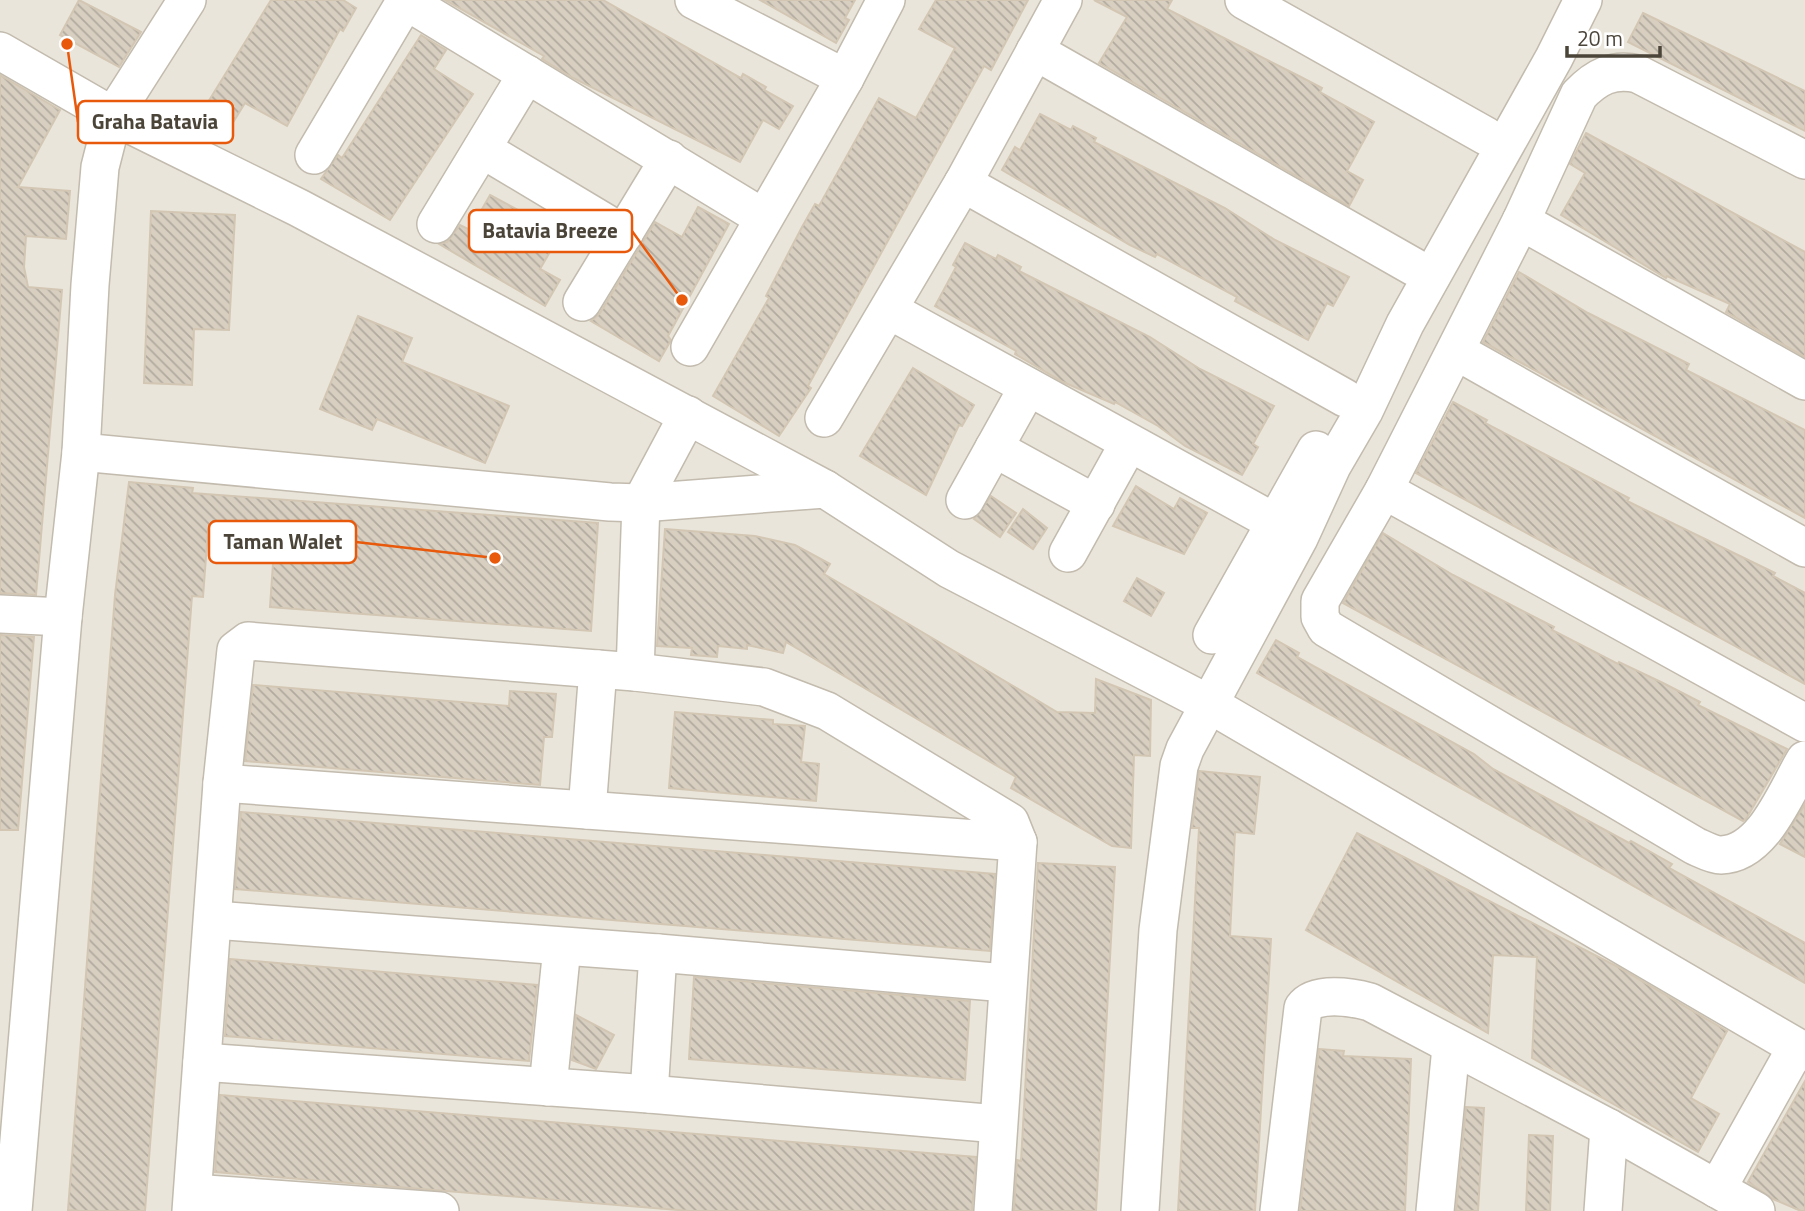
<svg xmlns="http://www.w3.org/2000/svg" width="1805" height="1211" font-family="'Titillium Web',sans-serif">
	<defs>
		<pattern id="building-back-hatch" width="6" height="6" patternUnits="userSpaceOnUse" patternTransform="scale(1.75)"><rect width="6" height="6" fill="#d8cfc1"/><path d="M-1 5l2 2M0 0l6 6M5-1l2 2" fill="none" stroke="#b1aa9e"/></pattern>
	</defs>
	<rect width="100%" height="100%" fill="#f6f3ec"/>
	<rect fill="#eae5da" x="0" y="0" width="1805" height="1211"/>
	<g fill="url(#building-back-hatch)" stroke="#d3c7b4" stroke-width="2">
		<path d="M79 0 141 32 119 67 60 35Z"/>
		<path d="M271 0H343L356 8 343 31 340 29 287 126 245 103 224 137 197 120Z"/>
		<path d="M445 0H603L741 78 743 74 766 87 764 90 793 106 779 129 763 120 740 162 573 78 542 59 544 56Z"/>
		<path d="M760 0H855L845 18 849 20 836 43Z"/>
		<path d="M936 0H1028L991 70 984 66 808 386 811 388 779 436 713 396 769 298 766 296 802 227 815 204 819 206 879 98 916 118 955 48 919 29Z"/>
		<path d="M1094 0H1172L1167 9 1299 76 1322 88 1320 92 1374 122 1347 171 1363 180 1349 206 1099 63 1127 17Z"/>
		<path d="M1643 13 1805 91V131L1628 42Z"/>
		<path d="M421 35 446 50 434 69 473 94 390 220 321 179 338 155 342 158Z"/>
		<path d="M0 75 60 110 18 187 70 191 66 239 26 236 24 267 28 287 62 290 36 595 0 593Z"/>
		<path d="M1040 114 1071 130 1073 126 1096 138 1094 142 1225 208 1275 240 1349 277 1333 306 1327 303 1308 340 1235 301 1237 297 1157 254 1155 257 1130 245 1002 170 1015 147 1020 150Z"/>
		<path d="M1586 133 1805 252V357L1726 312 1730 304 1667 276 1666 278 1561 215 1585 173 1570 164Z"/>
		<path d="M490 195 561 233 540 269 560 280 545 306 439 244 447 242 460 225 470 230Z"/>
		<path d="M698 207 729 224 668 336 671 340 659 361 591 321 600 313 655 222 682 237Z"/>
		<path d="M151 211 235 215 229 330 194 329 192 385 144 383Z"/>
		<path d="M965 243 996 259 998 255 1021 267 1019 271 1150 337 1200 369 1274 406 1253 444 1258 447 1242 475 1185 446 1158 426 1115 402 1114 404 1063 382 1015 354 1016 351 935 306 956 267 953 265Z"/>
		<path d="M1519 272 1588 313 1689 364 1686 370 1805 430V518L1483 342Z"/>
		<path d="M358 316 412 338 402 362 509 406 485 463 377 419 372 430 320 409Z"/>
		<path d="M913 368 974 405 962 426 959 425 926 495 860 456Z"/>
		<path d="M1453 402 1487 420 1485 423 1629 498 1627 501 1775 573 1773 576 1805 593V684L1416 473Z"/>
		<path d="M129 482 193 488 192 493 598 523 591 631 270 607 275 534 208 530 203 597 192 596 145 1211H81L68 1210 115 595Z"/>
		<path d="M1136 486 1174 509 1180 498 1207 513 1184 554 1113 526Z"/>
		<path d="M991 496 1016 513 1000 537 974 519Z"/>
		<path d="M1023 509 1047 528 1033 549 1008 532Z"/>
		<path d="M665 529 755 536 795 545 830 564 824 574 1057 712 1095 713 1096 679 1151 700 1150 756 1134 755 1131 848 1112 846 1011 788 1016 777 786 642 783 653 747 645V649L718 646 717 657 691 655 692 648 657 646Z"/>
		<path d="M1383 533 1453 575 1554 627 1552 630 1618 664 1619 662 1663 683 1700 702 1698 705 1787 749 1746 819 1743 821 1343 603Z"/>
		<path d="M1137 578 1164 593 1151 616 1124 601Z"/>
		<path d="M0 635 34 637 18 830H0Z"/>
		<path d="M1276 640 1299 653 1297 657 1474 754 1493 769 1570 811 1629 843 1631 841 1672 864 1669 868 1805 943V983L1257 673Z"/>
		<path d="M253 685 509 706 510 691 556 694 552 737H544L540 785 245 761Z"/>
		<path d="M675 712 773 720V724L805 726 801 762 819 764 816 801 669 788Z"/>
		<path d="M1199 771 1260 777 1254 834 1235 832 1230 936 1271 939 1255 1211H1178L1199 828H1192Z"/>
		<path d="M1805 804V857L1780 844Z"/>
		<path d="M241 812 995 874 990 951 235 889Z"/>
		<path d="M1357 833 1618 967 1727 1031 1691 1098 1719 1114 1698 1152 1532 1058 1537 957 1493 955 1488 1033 1306 930Z"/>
		<path d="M1038 863 1115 867 1096 1211H1014L1017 1160 1021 1161Z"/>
		<path d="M230 959 537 985 529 1061 225 1036Z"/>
		<path d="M694 977 970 1001 965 1080 689 1059Z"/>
		<path d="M576 1015 614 1035 596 1069 572 1060Z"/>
		<path d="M1319 1049 1344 1051 1343 1056 1411 1059 1405 1211H1300Z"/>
		<path d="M1805 1081V1211H1801L1773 1199 1748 1182Z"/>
		<path d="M220 1095 976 1157 972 1211H690L215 1172Z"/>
		<path d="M1466 1107 1484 1108 1478 1211H1456Z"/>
		<path d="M1529 1135 1553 1136 1550 1211H1526Z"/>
	</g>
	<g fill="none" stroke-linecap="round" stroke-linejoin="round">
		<g stroke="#c2bbae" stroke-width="40">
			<g id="minor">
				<path d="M187 0 113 116 299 208 825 489 949 569 1209 704 1805 1052"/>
				<path d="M694 0 845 78"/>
				<path d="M1244 0 1486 136"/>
				<path d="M406 1 762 217"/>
				<path d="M0 51 113 116 100 167 90 285 81 452 63 617 13 1211"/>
				<path d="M1035 51 1414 267"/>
				<path d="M482 149 624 234"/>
				<path d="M314 155 406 0"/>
				<path d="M1805 160 1638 74C1613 68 1596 77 1579 95L1521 221 1805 381"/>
				<path d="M963 183 1345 398"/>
				<path d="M1521 221 1384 490 1320 601V617L1326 628 1695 846C1702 849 1713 855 1721 855 1764 854 1786 791 1805 760"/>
				<path d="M436 224 527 74"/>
				<path d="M582 302 669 159"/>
				<path d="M889 310 1274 522"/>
				<path d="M690 347 845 78 886 0"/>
				<path d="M1456 351 1805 548"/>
				<path d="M824 418 963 183 1063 0"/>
				<path d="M994 448 1096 504"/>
				<path d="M81 452 610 502 641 503 825 489"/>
				<path d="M1384 490 1805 723"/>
				<path d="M965 500 1028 387"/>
				<path d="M1068 553 1129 443"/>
				<path d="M0 614 63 617"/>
				<path d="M1212 635 1316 450"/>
				<path d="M635 672 641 503 688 415"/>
				<path d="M222 783 1018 842"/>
				<path d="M587 810 598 669"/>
				<path d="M214 920 658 953 1006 983"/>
				<path d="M202 1062 649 1094 998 1124"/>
				<path d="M548 1087 562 947"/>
				<path d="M649 1094 658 953"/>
				<path d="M1717 1189 1796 1048"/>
				<path d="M193 1193 440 1211"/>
				<path d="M191 1211 222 783 236 650 248 641 635 672 764 687 827 711 1010 822 1018 842 993 1211"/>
				<path d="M1140 1211 1158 930 1179 766 1185 749 1299 538 1332 466 1364 411 1405 324 1554 58 1583 0"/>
				<path d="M1279 1211 1303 1008C1315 991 1352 997 1370 1002L1609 1128 1756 1211"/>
				<path d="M1435 1211 1451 1047"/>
				<path d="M1603 1211 1609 1128"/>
			</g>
		</g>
		<use href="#minor" stroke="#fff" stroke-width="37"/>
	</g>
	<path fill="none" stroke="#e8590c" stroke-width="2.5" d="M67 44L78 122M682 300L632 231M495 558L356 542"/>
	<g fill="#e8590c" stroke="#fff" stroke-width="2.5">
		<circle cx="67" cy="44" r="7"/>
		<circle cx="682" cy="300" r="7"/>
		<circle cx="495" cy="558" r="7"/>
	</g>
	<g fill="#fff" stroke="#e8590c" stroke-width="2.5">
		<rect x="78" y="101" width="155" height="42" rx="7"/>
		<rect x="469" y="210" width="163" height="42" rx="7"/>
		<rect x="209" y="521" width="147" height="42" rx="7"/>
	</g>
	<g font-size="21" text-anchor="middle" font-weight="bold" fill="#4b4439">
		<text x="155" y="129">Graha Batavia</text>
		<text x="550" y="238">Batavia Breeze</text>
		<text x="283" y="549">Taman Walet</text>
	</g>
	<path d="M1567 46v10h93v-10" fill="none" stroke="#4b4439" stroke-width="3.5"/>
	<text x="1577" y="46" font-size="21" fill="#4b4439" stroke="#ffffff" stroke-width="5" paint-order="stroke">20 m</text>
</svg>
